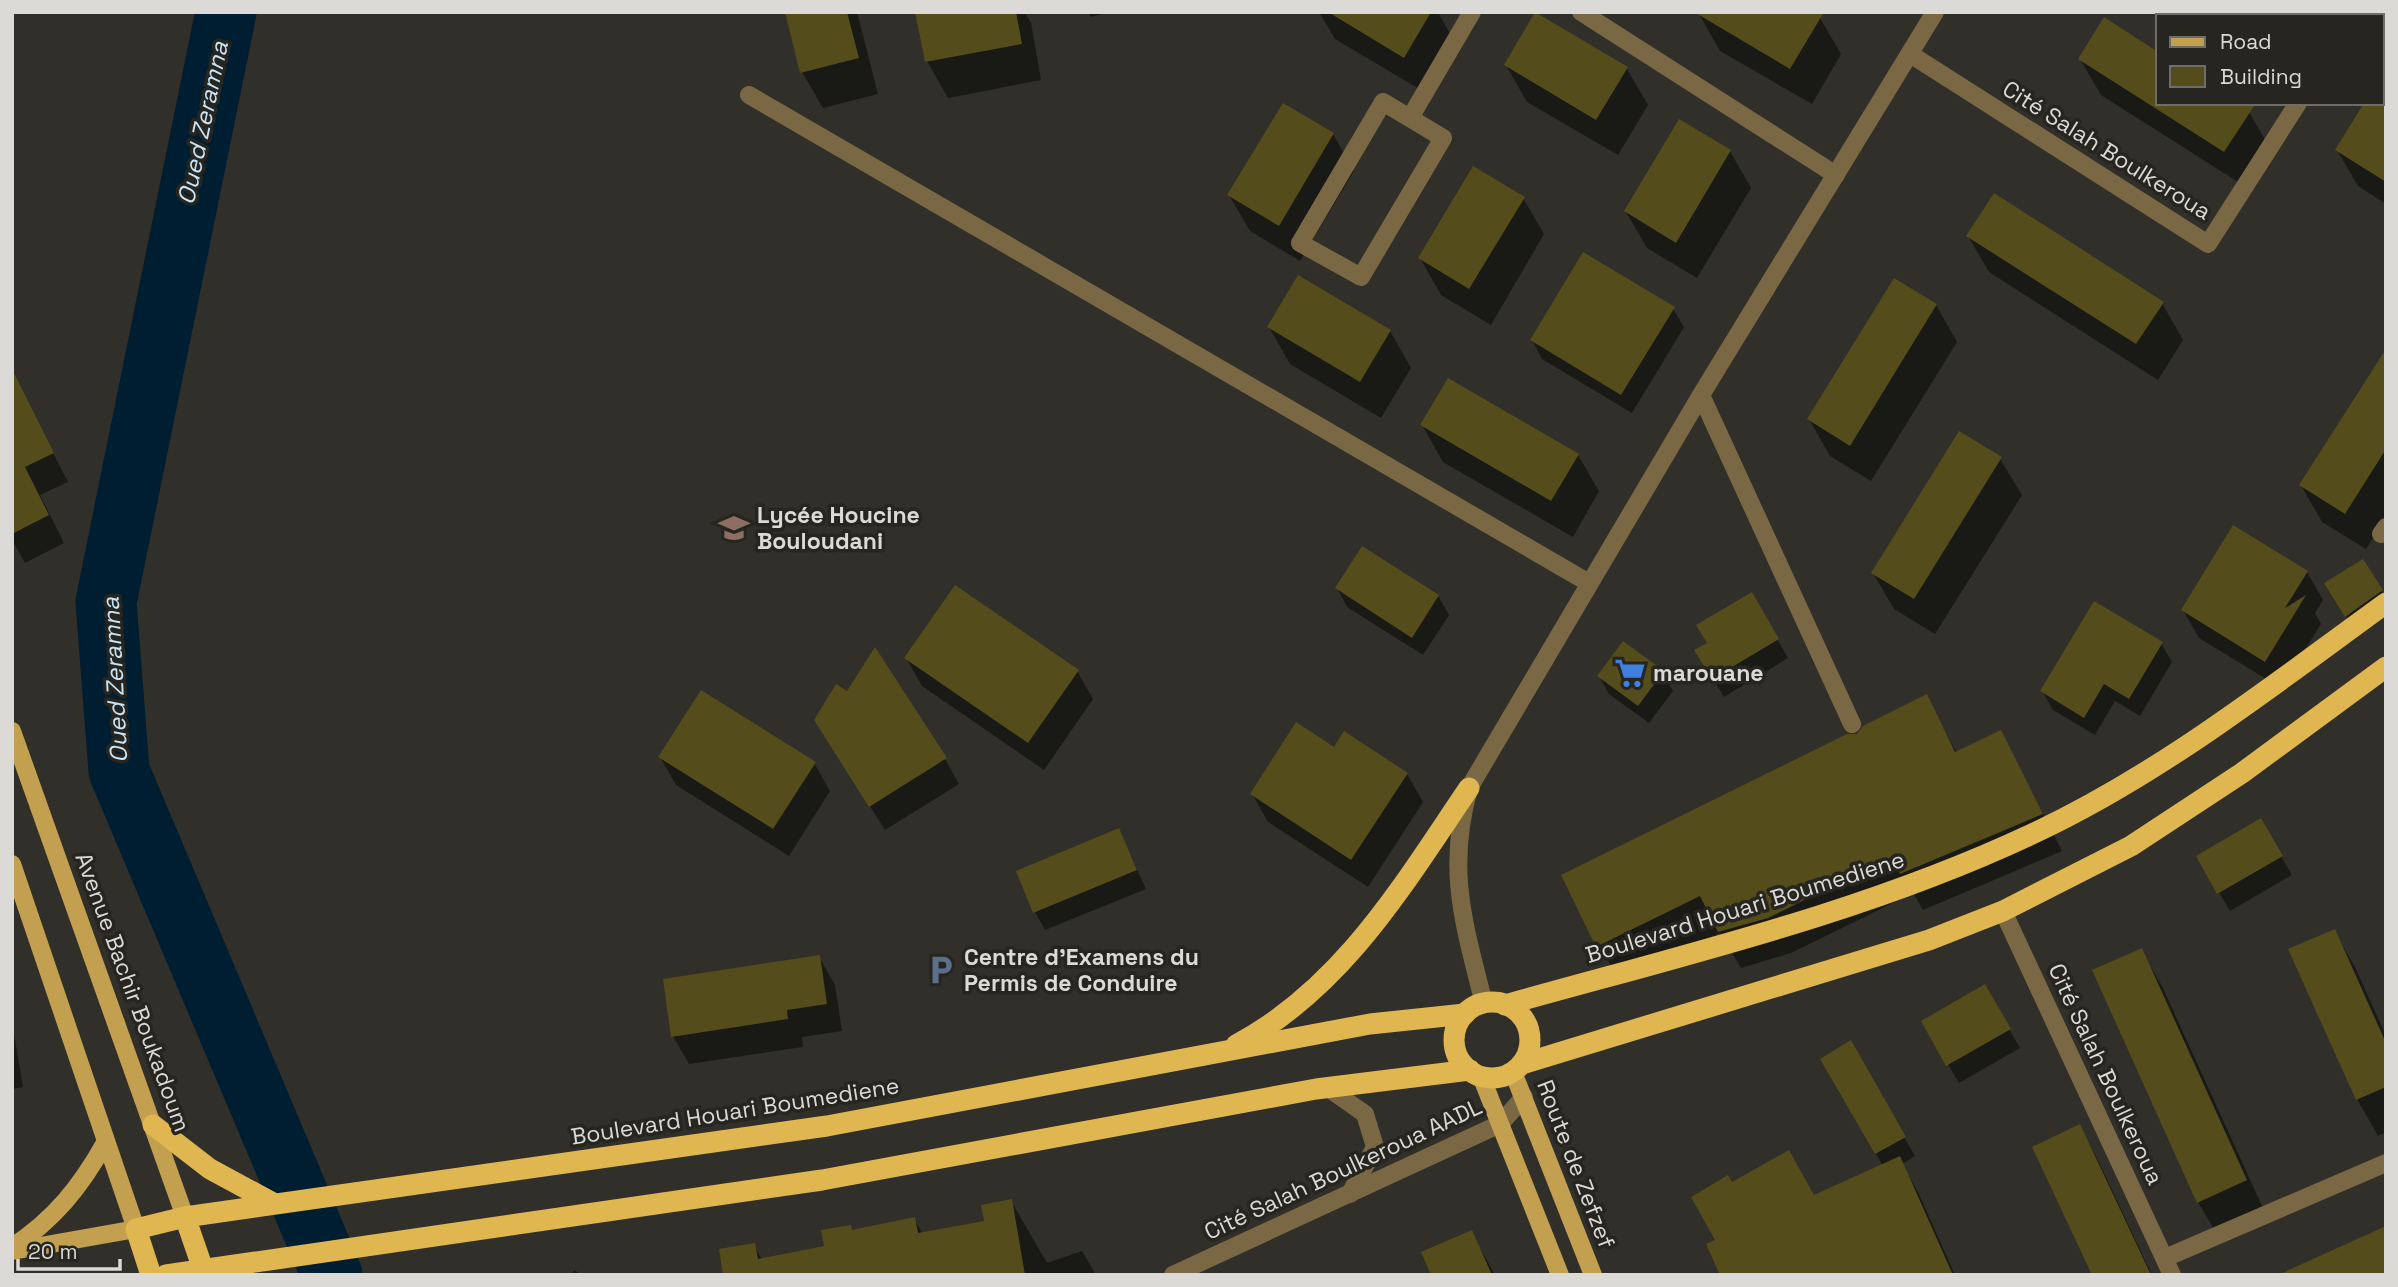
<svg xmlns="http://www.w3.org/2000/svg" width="2398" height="1287" font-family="'Space Grotesk',sans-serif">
	<rect width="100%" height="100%" fill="#302f29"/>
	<g fill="#0007">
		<path d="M786 12H857L878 94 823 108 802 72Z"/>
		<path d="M917 12H1025L1031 23 1041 80 948 98 927 61Z"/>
		<path d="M1088 12H1109L1091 17Z"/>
		<path d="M1319 12H1438L1455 43 1426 93 1335 39Z"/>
		<path d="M1699 14 1820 18 1841 54 1812 104 1720 51Z"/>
		<path d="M2105 20 2158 54V103L2249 112 2270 148 2246 187 2101 95 2080 59Z"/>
		<path d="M1506 65 1627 69 1648 105 1618 155 1527 102Z"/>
		<path d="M2386 73V204L2358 186 2337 150 2382 103V78Z"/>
		<path d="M1333 134 1354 171 1300 261 1250 231 1229 195Z"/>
		<path d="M1730 151 1751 188 1697 278 1647 248 1626 212Z"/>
		<path d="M1523 198 1544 234 1491 325 1441 295 1420 258Z"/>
		<path d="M1968 236 2162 303 2183 340 2158 380 1989 272Z"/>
		<path d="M1936 305 1957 342 1871 481 1830 456 1809 419Z"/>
		<path d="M1673 309 1684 327 1632 413 1542 359 1532 340Z"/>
		<path d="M1269 327 1390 331 1411 368 1381 418 1290 364Z"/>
		<path d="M2386 353V518L2366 549 2322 522 2301 485Z"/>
		<path d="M18 385 68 482 40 495 64 543 25 563 12 540V388Z"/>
		<path d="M1422 425 1578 455 1599 491 1573 537 1443 462Z"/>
		<path d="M2000 459 2022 495 1935 634 1894 609 1873 573Z"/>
		<path d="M1362 548 1438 596 1449 615 1423 655 1347 607 1337 588Z"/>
		<path d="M2363 561 2386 599 2357 634 2337 602Z"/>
		<path d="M2307 572 2323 600 2315 613 2321 624 2281 688 2199 638 2183 610Z"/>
		<path d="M1751 594 1788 658 1724 697 1696 650 1709 643Z"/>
		<path d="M2161 643 2172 662 2140 716 2115 701 2095 735 2053 710 2042 691Z"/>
		<path d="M906 658 1077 671 1093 699 1044 770 922 686Z"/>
		<path d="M1662 672 1673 691 1649 723 1609 694 1599 676Z"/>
		<path d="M1926 697 1957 753 2001 732 2062 851 1923 910 1913 893 1791 953 1741 968 1720 933 1619 982 1564 876 1858 736Z"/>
		<path d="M831 745 945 759 959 784 885 830Z"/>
		<path d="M1334 749 1407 774 1423 802 1368 887 1268 822 1252 794Z"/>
		<path d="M660 757 814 763 830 791 789 856 676 785Z"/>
		<path d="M2260 820 2292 875 2230 911 2198 857Z"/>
		<path d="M1119 830 1146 889 1045 930 1035 912Z"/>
		<path d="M2334 931 2355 967 2386 1036V1132L2378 1136 2357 1099Z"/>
		<path d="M2141 950 2162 986 2267 1217 2219 1238 2198 1202Z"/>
		<path d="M819 957 835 985 842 1031 802 1037 803 1047 689 1064 673 1036Z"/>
		<path d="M1984 986 2020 1048 1959 1083 1923 1022Z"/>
		<path d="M12 1022 23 1087 12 1089Z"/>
		<path d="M1851 1043 1915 1156 1902 1164 1919 1194 1955 1275H1722L1717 1240 1731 1184 1814 1197 1883 1166 1822 1059Z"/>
		<path d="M2079 1127 2095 1154 2152 1275H2094Z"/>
		<path d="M1011 1201 1047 1263 1082 1251 1096 1275H725L754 1245 762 1260 826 1248 850 1227 853 1231 914 1219 923 1234 986 1223Z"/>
		<path d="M1471 1232 1495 1275H1433Z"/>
		<path d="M574 1270 582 1275H571Z"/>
	</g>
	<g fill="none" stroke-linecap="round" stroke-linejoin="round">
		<path stroke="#001e31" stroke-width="61" d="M226 12 106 602 119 771 332 1275"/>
	</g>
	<g fill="#554c1c">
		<path d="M785 12H847L859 58 800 73Z"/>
		<path d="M915 12H1016L1022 44 925 62Z"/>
		<path d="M1328 12H1431L1404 58Z"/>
		<path d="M1535 12 1628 67 1596 120 1504 65Z"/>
		<path d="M1694 12H1824L1790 69Z"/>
		<path d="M2104 17 2158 52V103H2256L2224 152 2078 59Z"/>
		<path d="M1283 103 1334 133 1279 226 1227 195Z"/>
		<path d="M2364 103H2386V182L2335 150Z"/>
		<path d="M1679 119 1731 150 1676 243 1624 211Z"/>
		<path d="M1473 166 1525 197 1469 289 1418 258Z"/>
		<path d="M1994 193 2164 302 2136 344 1966 236Z"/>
		<path d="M1583 252 1675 307 1621 395 1530 340Z"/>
		<path d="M1298 275 1391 330 1360 382 1267 327Z"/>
		<path d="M1894 278 1937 304 1850 446 1807 419Z"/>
		<path d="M2386 349V449L2345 514 2299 485Z"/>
		<path d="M12 369 54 453 25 467 49 515 12 534Z"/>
		<path d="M1448 378 1579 454 1551 501 1420 425Z"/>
		<path d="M1959 431 2002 457 1914 599 1871 573Z"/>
		<path d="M2233 525 2308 571 2285 608 2306 595 2265 662 2181 610Z"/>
		<path d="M1362 546 1439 595 1412 638 1335 588Z"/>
		<path d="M2363 559 2383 590 2345 617 2324 583Z"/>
		<path d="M955 585 1079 670 1028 743 904 658Z"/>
		<path d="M1752 592 1779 639 1712 679 1694 650 1707 643 1696 625Z"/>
		<path d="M2094 601 2163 642 2129 699 2104 684 2084 718 2040 691Z"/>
		<path d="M1623 641 1664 671 1638 706 1597 676Z"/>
		<path d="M875 647 947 758 869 807 814 720 836 684 847 691Z"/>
		<path d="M701 690 816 762 773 829 658 757Z"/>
		<path d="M1927 694 1955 752 2001 730 2043 814 1900 874 1892 857 1768 918 1718 932 1700 896 1596 947 1561 875 1847 734H1857L1863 726Z"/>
		<path d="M1296 722 1334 747 1344 731 1408 773 1351 860 1250 794Z"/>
		<path d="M2261 818 2283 856 2217 894 2196 856Z"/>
		<path d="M1119 828 1137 870 1033 913 1016 871Z"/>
		<path d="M2335 929 2386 1043V1087L2356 1100 2288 949Z"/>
		<path d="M2142 948 2247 1180 2197 1203 2092 970Z"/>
		<path d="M820 955 827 1004 787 1010 788 1019 671 1037 663 979Z"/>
		<path d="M1985 984 2011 1029 1946 1066 1921 1021Z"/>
		<path d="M1851 1040 1906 1137 1875 1154 1820 1059Z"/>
		<path d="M2080 1124 2151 1275H2092L2032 1147Z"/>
		<path d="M1789 1150 1814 1195 1900 1156 1953 1275H1720L1706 1244 1715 1240 1691 1197 1728 1175 1732 1182Z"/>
		<path d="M1012 1199 1025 1275H723L719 1249 755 1243 758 1259 824 1246 821 1230 851 1225 852 1230 915 1217 918 1233 984 1221 981 1205Z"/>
		<path d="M2386 1226V1275H2278Z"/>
		<path d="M1472 1230 1492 1275H1431L1421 1252Z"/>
	</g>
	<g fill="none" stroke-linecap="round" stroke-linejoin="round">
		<g stroke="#796843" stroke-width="18">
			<path d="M1581 12 1836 175"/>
			<path d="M2354 16 2356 12"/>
			<path d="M1910 54 2208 244 2298 103"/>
			<path d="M749 95 1589 583"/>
			<path d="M1383 102 1443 138 1361 277 1300 243Z"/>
			<path d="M1410 118 1472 12"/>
			<path d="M1701 395 1852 724"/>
			<path d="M2381 534 2386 527"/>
			<path d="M2003 911 2172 1275"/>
			<path d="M1484 1004C1464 923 1446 871 1469 788L1701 395 1935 12"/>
			<path d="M1328 1088 1365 1114 1375 1147 1350 1194"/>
			<path d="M2165 1258 2386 1163"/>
			<path d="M1173 1275 1500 1124 1524 1097"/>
		</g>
		<g stroke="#c3a04f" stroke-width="18">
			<path d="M12 731 185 1217"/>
			<path d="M12 864 136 1229 12 1251"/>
			<path d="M1513 1072 1593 1275"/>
			<path d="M1481 1076 1560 1275"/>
			<path d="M12 1247C54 1220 81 1186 105 1143"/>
		</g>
		<g stroke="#e0b651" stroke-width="21">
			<circle cx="1492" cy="1040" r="38"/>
			<path d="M1505 1005C1683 955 1864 913 2032 834 2159 775 2273 685 2386 603"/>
			<path d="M1236 1045C1343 988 1403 885 1469 788"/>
			<path d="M1522 1064 1929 940 2003 911 2131 846 2242 773 2386 667"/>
			<path d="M153 1125 210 1169 273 1203"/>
			<path d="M185 1217 205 1275"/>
			<path d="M151 1275 136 1229 185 1217 827 1126 1370 1024 1465 1014"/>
			<path d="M166 1275 822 1180 1316 1089 1470 1070"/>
		</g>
	</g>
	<defs>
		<g id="school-bare" transform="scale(2.415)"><path d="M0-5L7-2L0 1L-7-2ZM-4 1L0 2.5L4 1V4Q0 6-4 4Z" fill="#8d6e63" stroke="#262520" stroke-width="2.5" paint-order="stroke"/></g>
		<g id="supermarket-bare" transform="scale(2.415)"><path d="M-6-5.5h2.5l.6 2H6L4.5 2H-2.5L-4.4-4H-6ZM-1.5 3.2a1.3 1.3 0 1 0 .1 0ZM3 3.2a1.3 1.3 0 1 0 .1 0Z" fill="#3f7fe0" stroke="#262520" stroke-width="2.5" paint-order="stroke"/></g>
		<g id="parking-bare" transform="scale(2.415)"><path d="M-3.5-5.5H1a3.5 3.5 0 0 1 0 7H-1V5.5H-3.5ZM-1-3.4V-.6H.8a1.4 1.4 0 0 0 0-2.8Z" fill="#5c6f8a" stroke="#262520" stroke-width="2.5" paint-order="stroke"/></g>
	</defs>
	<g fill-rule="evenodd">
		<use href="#school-bare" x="734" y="528"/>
		<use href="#supermarket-bare" x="1630" y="673"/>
		<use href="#parking-bare" x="941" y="970"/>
	</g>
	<g text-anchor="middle" stroke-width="7" stroke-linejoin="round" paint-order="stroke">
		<g font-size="23" fill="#dbdad7" stroke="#262520">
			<text transform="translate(2107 150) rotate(32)" y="8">Cité Salah Boulkeroua</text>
			<text transform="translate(1745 907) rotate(-17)" y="8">Boulevard Houari Boumediene</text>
			<text transform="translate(133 992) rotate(70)" y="8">Avenue Bachir Boukadoum</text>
			<text transform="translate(2106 1074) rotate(65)" y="8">Cité Salah Boulkeroua</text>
			<text transform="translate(735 1111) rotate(-9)" y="8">Boulevard Houari Boumediene</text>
			<text transform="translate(1576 1164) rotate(69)" y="8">Route de Zefzef</text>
			<text transform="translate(1343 1169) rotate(-25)" y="8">Cité Salah Boulkeroua AADL</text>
		</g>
		<g font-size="23" font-weight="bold" fill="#dbdad7" stroke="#262520" text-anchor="start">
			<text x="757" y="523">Lycée Houcine<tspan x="757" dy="26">Bouloudani</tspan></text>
			<text x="1653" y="681">marouane</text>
			<text x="964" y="965">Centre d'Examens du<tspan x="964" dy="26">Permis de Conduire</tspan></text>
		</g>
		<g font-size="24" font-style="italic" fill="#c8e4f7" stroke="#262520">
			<text transform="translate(203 123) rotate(-78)" y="8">Oued Zeramna</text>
			<text transform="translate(115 680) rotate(-93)" y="8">Oued Zeramna</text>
		</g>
	</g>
	<rect width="2398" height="1287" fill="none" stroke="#dbdad7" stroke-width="28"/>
	<rect x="2156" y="14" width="228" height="91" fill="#262520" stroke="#6e6d69" stroke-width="2"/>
	<rect x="2170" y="37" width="35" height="10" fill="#c3a04f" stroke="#6e6d69" stroke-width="2"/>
	<text x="2220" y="49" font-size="21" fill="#dbdad7">Road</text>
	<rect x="2170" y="66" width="35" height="21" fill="#554c1c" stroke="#6e6d69" stroke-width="2"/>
	<text x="2220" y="84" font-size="21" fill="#dbdad7">Building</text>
	<path d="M18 1259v10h102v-10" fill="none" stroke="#dbdad7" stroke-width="3.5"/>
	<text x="28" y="1259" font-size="21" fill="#dbdad7" stroke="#262520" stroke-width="5" paint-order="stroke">20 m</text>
</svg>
